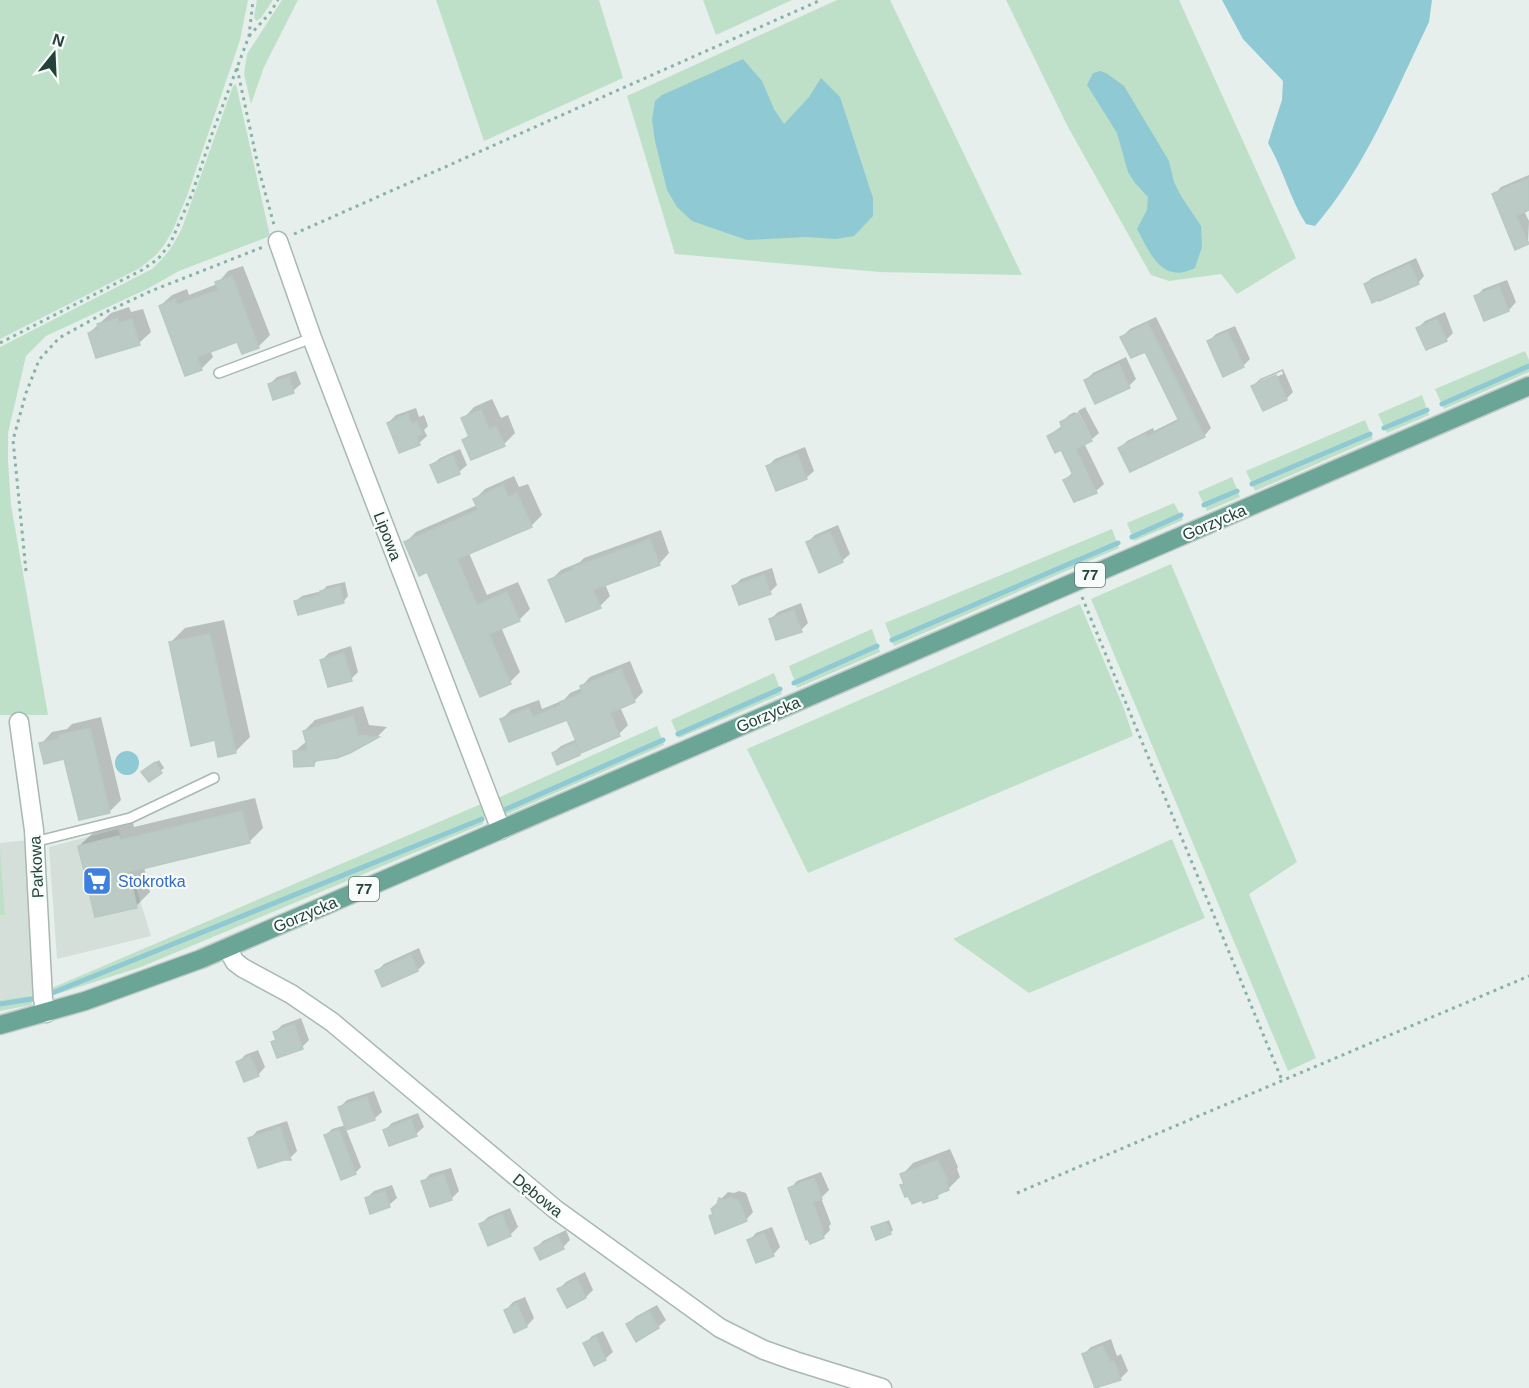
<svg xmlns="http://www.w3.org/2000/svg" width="1529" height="1388" font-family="Helvetica,sans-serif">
	<rect width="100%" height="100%" fill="#e6efeb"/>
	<g fill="#d4dfda">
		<path d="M118 829 151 936 57 959 49 847Z"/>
		<path d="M28 840 35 995 0 1000V843Z"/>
	</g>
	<g fill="#bfe0c8">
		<path d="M0 0H248L240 40 187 196 172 232 164 245 156 255 140 268 0 339Z"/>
		<path d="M257 0H273L261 18 256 21 254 17Z"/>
		<path d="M282 0H298L264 67 251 104 244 74 247 54Z"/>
		<path d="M436 0H599L623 78 484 141Z"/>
		<path d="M703 0H792L716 35Z"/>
		<path d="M837 0H890L1022 275 880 272 675 254 627 96Z"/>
		<path d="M1006 0H1179L1296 258 1237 294 1221 274 1169 281 1151 275 1068 127Z"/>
		<path d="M236 84 270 236 179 271 147 289 46 336 26 356 8 433V461L11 505 48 715H0V347L152 269C166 256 174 245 182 228L233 86Z"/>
		<path d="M1525 351 1529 360V372L1444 409 1435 389Z"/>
		<path d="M1422 395 1429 415 1387 433 1378 414Z"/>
		<path d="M1365 420 1373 439 1255 491 1246 471Z"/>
		<path d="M1232 477 1240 497 1207 511 1198 492Z"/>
		<path d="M1174 503 1183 520 1134 541 1127 523Z"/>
		<path d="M1112 529 1119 548 894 646 885 623Z"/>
		<path d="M1171 564 1297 862 1249 894 1316 1058 1288 1071 1091 599Z"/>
		<path d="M1080 604 1123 706 1133 736 808 873 747 749Z"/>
		<path d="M872 629 880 652 797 688 789 666Z"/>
		<path d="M774 673 782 694 679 738 671 720Z"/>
		<path d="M657 726 664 745 505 815 498 798Z"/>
		<path d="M481 804 485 812 483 824 141 967 54 995 52 988Z"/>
		<path d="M1172 839 1205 918 1029 993 953 939Z"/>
		<path d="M0 849 5 915H0Z"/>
		<path d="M35 995 31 1005 0 1011V1000Z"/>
	</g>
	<g fill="#8ec9d4">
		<path d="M1222 0H1432L1429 22C1395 92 1366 167 1315 226L1306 224C1290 199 1283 169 1268 143L1282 100 1283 81 1243 39Z"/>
		<path d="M743 59 762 81 774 109 784 124 809 97 821 78 840 97 873 198V216L854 236 836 239 806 237 747 240 692 221 677 207 667 190 655 141 652 120 655 101 662 95Z"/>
		<path d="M1100 71 1106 73 1124 86 1169 161 1174 182 1181 196 1201 226 1202 247 1195 268C1161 285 1150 252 1137 229L1147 210 1148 197 1135 183 1128 172 1117 133 1087 85 1093 73Z"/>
		<circle cx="127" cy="763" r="12"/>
	</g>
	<g fill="#0003" fill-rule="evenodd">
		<path d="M1529 175V209L1524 211 1529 221 1528 243 1494 195 1501 187Z"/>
		<path d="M1416 258 1424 276 1418 283 1365 284 1372 278Z"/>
		<path d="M243 266 270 335 258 347 238 340 210 350 213 357 201 369 186 374 160 306 172 295 187 289 189 295 217 284 228 271Z"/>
		<path d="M1507 280 1516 302 1509 310 1485 319 1476 297 1483 289Z"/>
		<path d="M129 307 131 312 143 309 151 332 139 343 89 333 111 313Z"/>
		<path d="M1445 312 1453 333 1446 340 1418 328 1425 321Z"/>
		<path d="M1156 317 1211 428 1204 436 1120 448 1127 441 1153 428 1154 431 1180 418 1145 350 1122 337 1130 329Z"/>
		<path d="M1235 326 1250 359 1243 366 1208 342 1216 334Z"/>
		<path d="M1126 357 1136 379 1129 386 1086 380 1093 373Z"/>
		<path d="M1283 369 1293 392 1286 399 1253 386 1260 379ZM1282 371 1283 374 1260 384V381Z"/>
		<path d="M296 371 301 384 293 391 269 385 277 377Z"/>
		<path d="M492 399 501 418 508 415 515 433 504 444 463 440 470 434 463 419 474 407Z"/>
		<path d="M1085 407 1099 433 1092 439 1078 411Z"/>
		<path d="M416 408 419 417 424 415 428 426 424 430 427 436 419 443 388 423 396 415Z"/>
		<path d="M1075 412 1089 439H1092L1084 443 1104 484 1096 491 1086 497 1065 480 1072 473 1062 448 1048 436 1063 425 1061 423 1069 415Z"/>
		<path d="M805 447 814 471 806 478 768 466 775 459Z"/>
		<path d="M460 449 467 465 459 472 432 465 440 458Z"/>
		<path d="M514 476 519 487 528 484 542 515 531 526 469 553 487 595 518 582 530 609 519 620 501 627 520 672 510 682 406 542 416 532 477 505 475 499 485 489Z"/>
		<path d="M838 525 850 554 842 561 808 542 815 535Z"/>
		<path d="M661 530 669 553 659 564 605 584 610 596 600 606 550 581 561 570 580 562 584 558Z"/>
		<path d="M772 568 777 585 770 592 734 586 741 579Z"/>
		<path d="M345 582 348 596 343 602 296 601 302 596 322 591 327 586Z"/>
		<path d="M801 603 808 623 801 630 771 619 778 612Z"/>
		<path d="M224 620 250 737 235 752 216 738 170 643 185 628Z"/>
		<path d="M351 646 358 672 351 679 322 660 329 653Z"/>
		<path d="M630 661 643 692 634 701 620 707 628 725 619 734 584 750 580 754 553 753 561 746 577 739 568 718 502 719 511 710 539 700 542 709 564 700 570 693 582 688 581 687 590 677Z"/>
		<path d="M363 706 369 725 387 727 378 736 349 752 319 759 314 764 294 752 307 741 304 731 315 720Z"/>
		<path d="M101 717 121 800 109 812 65 757 41 744 52 732 67 729 72 724Z"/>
		<path d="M159 760 164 768 149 780 146 769Z"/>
		<path d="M255 798 263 828 249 842 144 867 150 892 136 906 79 846 93 833 133 823 134 827Z"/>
		<path d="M419 948 425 963 418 970 383 985 377 971 384 964Z"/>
		<path d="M301 1018 309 1040 302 1047 273 1043 277 1039 275 1032 282 1025Z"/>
		<path d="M258 1050 265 1067 258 1075 238 1063 245 1055Z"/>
		<path d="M374 1091 382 1112 374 1119 346 1129 361 1167 355 1173 326 1135 332 1129 346 1125 340 1107 347 1100Z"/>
		<path d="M418 1113 424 1127 416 1134 385 1130 392 1123Z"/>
		<path d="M287 1121 297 1151 290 1158 250 1139 257 1131Z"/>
		<path d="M950 1149 958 1167 957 1169 960 1177 949 1188 943 1191 937 1197 902 1186 905 1182 902 1175 913 1163Z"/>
		<path d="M451 1168 459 1191 451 1199 423 1182 430 1174Z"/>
		<path d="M821 1172 829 1190 821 1198 831 1224 829 1226 830 1230 823 1237 790 1189 797 1181Z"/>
		<path d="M392 1185 397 1198 389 1205 366 1199 374 1191Z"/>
		<path d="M739 1191 746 1193 753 1212 746 1220 714 1213 721 1199 728 1192 734 1193Z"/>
		<path d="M510 1208 518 1227 511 1234 489 1244 481 1224 488 1217Z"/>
		<path d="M889 1220 893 1230 890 1233 873 1228Z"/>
		<path d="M772 1227 780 1247 773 1255 749 1241 756 1233Z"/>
		<path d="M566 1230 570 1240 563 1247 536 1248 543 1241Z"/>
		<path d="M585 1272 593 1290 586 1297 559 1289 566 1282Z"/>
		<path d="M525 1297 534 1318 527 1326 515 1331 506 1310 513 1302Z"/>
		<path d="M657 1305 666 1320 658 1327 637 1340 628 1325 635 1317Z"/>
		<path d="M603 1331 613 1352 605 1359 585 1344 592 1336Z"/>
		<path d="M1111 1339 1117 1356 1121 1354 1128 1371 1120 1379 1097 1388 1084 1354 1091 1347Z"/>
	</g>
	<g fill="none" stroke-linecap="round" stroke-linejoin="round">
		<g stroke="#8ec9d4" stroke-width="5">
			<path d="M1442 404 1529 366"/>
			<path d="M1384 428 1427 410"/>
			<path d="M1252 484 1370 434"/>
			<path d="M1204 505 1237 491"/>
			<path d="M1132 537 1181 515"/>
			<path d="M892 640 1118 543"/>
			<path d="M794 683 877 646"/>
			<path d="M678 734 780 689"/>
			<path d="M504 810 663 740"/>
			<path d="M52 993 482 819"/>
			<path d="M0 1004 32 999"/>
		</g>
	</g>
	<g fill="#bbcac4" stroke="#b8c9c2" stroke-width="1.5">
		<path d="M1529 178V210L1516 216 1529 244 1515 250 1492 194Z"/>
		<path d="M1410 264 1419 284 1379 301 1378 300 1372 303 1364 284Z"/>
		<path d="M232 276 259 348 242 354 237 342 197 357 202 370 185 376 159 306 175 299 177 305 218 290 215 282Z"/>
		<path d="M1499 286 1509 311 1484 321 1474 296Z"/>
		<path d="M118 318 119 323 132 319 140 345 96 358 88 333 99 329 97 324Z"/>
		<path d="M1437 319 1447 341 1426 350 1416 328Z"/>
		<path d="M1148 323 1205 437 1130 472 1118 448 1145 434 1147 437 1179 421 1145 352 1131 358 1120 337Z"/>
		<path d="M1228 332 1244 367 1223 377 1207 341Z"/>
		<path d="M1119 364 1130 388 1095 404 1084 380Z"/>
		<path d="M1276 375 1287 400 1263 411 1251 386Z"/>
		<path d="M289 377 294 393 273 400 268 384Z"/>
		<path d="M481 410 489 429 496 426 505 446 471 460 462 440 469 437 461 418Z"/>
		<path d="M1078 413 1092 441 1076 449 1097 493 1074 502 1063 480 1073 475 1061 450 1055 453 1047 436 1062 428 1060 422Z"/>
		<path d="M408 414 412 424 417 422 422 434 417 436 420 445 399 453 387 423Z"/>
		<path d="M797 454 807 479 776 491 766 466Z"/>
		<path d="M453 455 460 474 438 483 430 465Z"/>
		<path d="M503 485 508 497 517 493 532 527 457 559 477 605 507 592 520 621 489 634 511 684 480 697 427 572 419 576 404 542 478 510 473 499Z"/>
		<path d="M830 532 843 562 819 573 806 542Z"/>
		<path d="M650 539 660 565 593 590 601 608 566 622 548 580 573 570 572 568Z"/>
		<path d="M764 575 771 594 739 605 732 586Z"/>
		<path d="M340 586 344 603 298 615 294 601 320 595V591Z"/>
		<path d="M794 610 802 632 776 640 769 619Z"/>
		<path d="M210 634 236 753 218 757 215 740 191 746 169 642Z"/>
		<path d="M344 653 352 681 328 687 320 660Z"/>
		<path d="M621 669 635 702 610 713 620 736 581 753 567 720 509 742 500 719 529 708 533 717 561 705 560 702 582 693 580 686Z"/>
		<path d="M353 716 358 735 379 737 350 753 337 758 314 761V766L294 767 293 751 308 750 303 731Z"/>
		<path d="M90 728 110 813 79 820 64 759 44 764 39 743 59 739V735Z"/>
		<path d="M575 743 580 755 557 765 552 753Z"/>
		<path d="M155 762 162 773 149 782 141 772Z"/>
		<path d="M242 811 250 843 129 872 137 908 95 917 78 846 119 836 120 840Z"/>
		<path d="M411 955 418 971 382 987 375 971Z"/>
		<path d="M294 1024 303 1049 277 1058 271 1042 276 1040 273 1032Z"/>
		<path d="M250 1056 259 1076 244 1082 236 1062Z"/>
		<path d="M367 1097 375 1120 346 1130 338 1107Z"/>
		<path d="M411 1119 417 1136 389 1146 383 1130Z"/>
		<path d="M280 1127 291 1160H284L258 1168 248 1138Z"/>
		<path d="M339 1130 356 1174 341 1180 324 1135Z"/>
		<path d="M938 1160 948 1180 946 1181 949 1190 936 1195 938 1198 923 1203 922 1200 912 1204 908 1196 905 1197 900 1185 904 1184 900 1174Z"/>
		<path d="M444 1174 452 1200 430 1207 421 1181Z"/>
		<path d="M814 1178 822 1199 813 1202 824 1233H822L824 1238 810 1244 808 1239 806 1240 788 1188Z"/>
		<path d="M385 1191 390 1207 370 1214 365 1198Z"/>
		<path d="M731 1197 739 1201 747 1221 715 1234 709 1216 713 1214 711 1209 717 1204 719 1198 725 1200Z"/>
		<path d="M502 1214 511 1236 488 1246 479 1224Z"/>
		<path d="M886 1222 891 1234 876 1240 871 1227Z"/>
		<path d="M764 1233 774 1256 756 1263 747 1240Z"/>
		<path d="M558 1236 564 1249 540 1260 534 1248Z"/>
		<path d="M577 1279 586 1298 567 1308 557 1289Z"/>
		<path d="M517 1304 527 1327 514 1333 504 1310Z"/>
		<path d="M649 1311 659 1328 636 1342 626 1324Z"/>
		<path d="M596 1337 606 1360 594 1366 583 1343Z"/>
		<path d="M1103 1346 1110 1362 1114 1361 1121 1380 1095 1388 1082 1354Z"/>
	</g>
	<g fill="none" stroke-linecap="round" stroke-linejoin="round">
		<g stroke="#a8b8b2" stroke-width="12">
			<g id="service">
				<path d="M219 373 312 338"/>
				<path d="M34 842 130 818 214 778"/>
			</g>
		</g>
		<g stroke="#a8b8b2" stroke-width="21">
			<g id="minor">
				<path d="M278 241 312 338 501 830"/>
				<path d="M19 722 34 830 43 999 46 1013"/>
				<path d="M227 948 235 962 243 968 291 994 332 1022 555 1209 720 1328 764 1350 795 1361 882 1388"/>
			</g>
		</g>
		<g stroke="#c2cac8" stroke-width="21">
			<path id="primary" d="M0 1025 85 1001 201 959 1529 386"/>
		</g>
		<g stroke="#86b3a5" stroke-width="3" stroke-dasharray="3 4.5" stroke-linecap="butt">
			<path d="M249 36 270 13 278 0"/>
			<path d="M237 68 259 170 274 225"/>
			<path d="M294 234 821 0"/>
			<path d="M0 343 142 270 158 259 170 244 192 194 212 134 249 36 253 0"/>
			<path d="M26 571 13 440 26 393 39 360 59 338 106 312 151 291 263 247"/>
			<path d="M1082 597 1282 1080"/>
			<path d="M1017 1193 1529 976"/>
		</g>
		<use href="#service" stroke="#fff" stroke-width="9"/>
		<use href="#minor" stroke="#fff" stroke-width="18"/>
		<use href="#primary" stroke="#6aa596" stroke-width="18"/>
	</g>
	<defs>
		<g id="supermarket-square" transform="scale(1.5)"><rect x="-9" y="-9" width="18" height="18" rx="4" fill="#3f7fe0" stroke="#f7fbf9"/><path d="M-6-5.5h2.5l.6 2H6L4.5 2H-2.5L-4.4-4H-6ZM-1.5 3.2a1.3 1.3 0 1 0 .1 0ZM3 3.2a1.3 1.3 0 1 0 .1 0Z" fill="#fff"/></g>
	</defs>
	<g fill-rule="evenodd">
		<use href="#supermarket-square" x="97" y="881"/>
	</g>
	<g text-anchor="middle" stroke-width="4.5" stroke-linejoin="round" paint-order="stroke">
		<g fill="#f7fbf9" stroke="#637a73" stroke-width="1.5">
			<rect x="1075" y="563" width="30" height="24" rx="4.5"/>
			<rect x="349" y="877" width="30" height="24" rx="4.5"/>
		</g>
		<g font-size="15" font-weight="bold" fill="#24423a">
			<text x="1090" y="580">77</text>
			<text x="364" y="894">77</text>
		</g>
		<g font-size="16" fill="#24423a" stroke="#f7fbf9">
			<text transform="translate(1214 522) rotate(-23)" y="6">Gorzycka</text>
			<text transform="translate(388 536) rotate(69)" y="6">Lipowa</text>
			<text transform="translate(768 714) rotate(-23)" y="6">Gorzycka</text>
			<text transform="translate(36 867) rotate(-93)" y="6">Parkowa</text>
			<text transform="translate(305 914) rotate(-23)" y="6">Gorzycka</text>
			<text transform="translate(538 1195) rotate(39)" y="6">Dębowa</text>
		</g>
		<g font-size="16" fill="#366cbe" stroke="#f7fbf9" text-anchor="start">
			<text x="118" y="887">Stokrotka</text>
		</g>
	</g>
	<g transform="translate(54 54) rotate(18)" stroke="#f7fbf9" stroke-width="4.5" paint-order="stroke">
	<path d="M0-4.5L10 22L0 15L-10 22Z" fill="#24423a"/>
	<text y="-9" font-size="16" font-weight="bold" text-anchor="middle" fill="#24423a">N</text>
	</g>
</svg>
